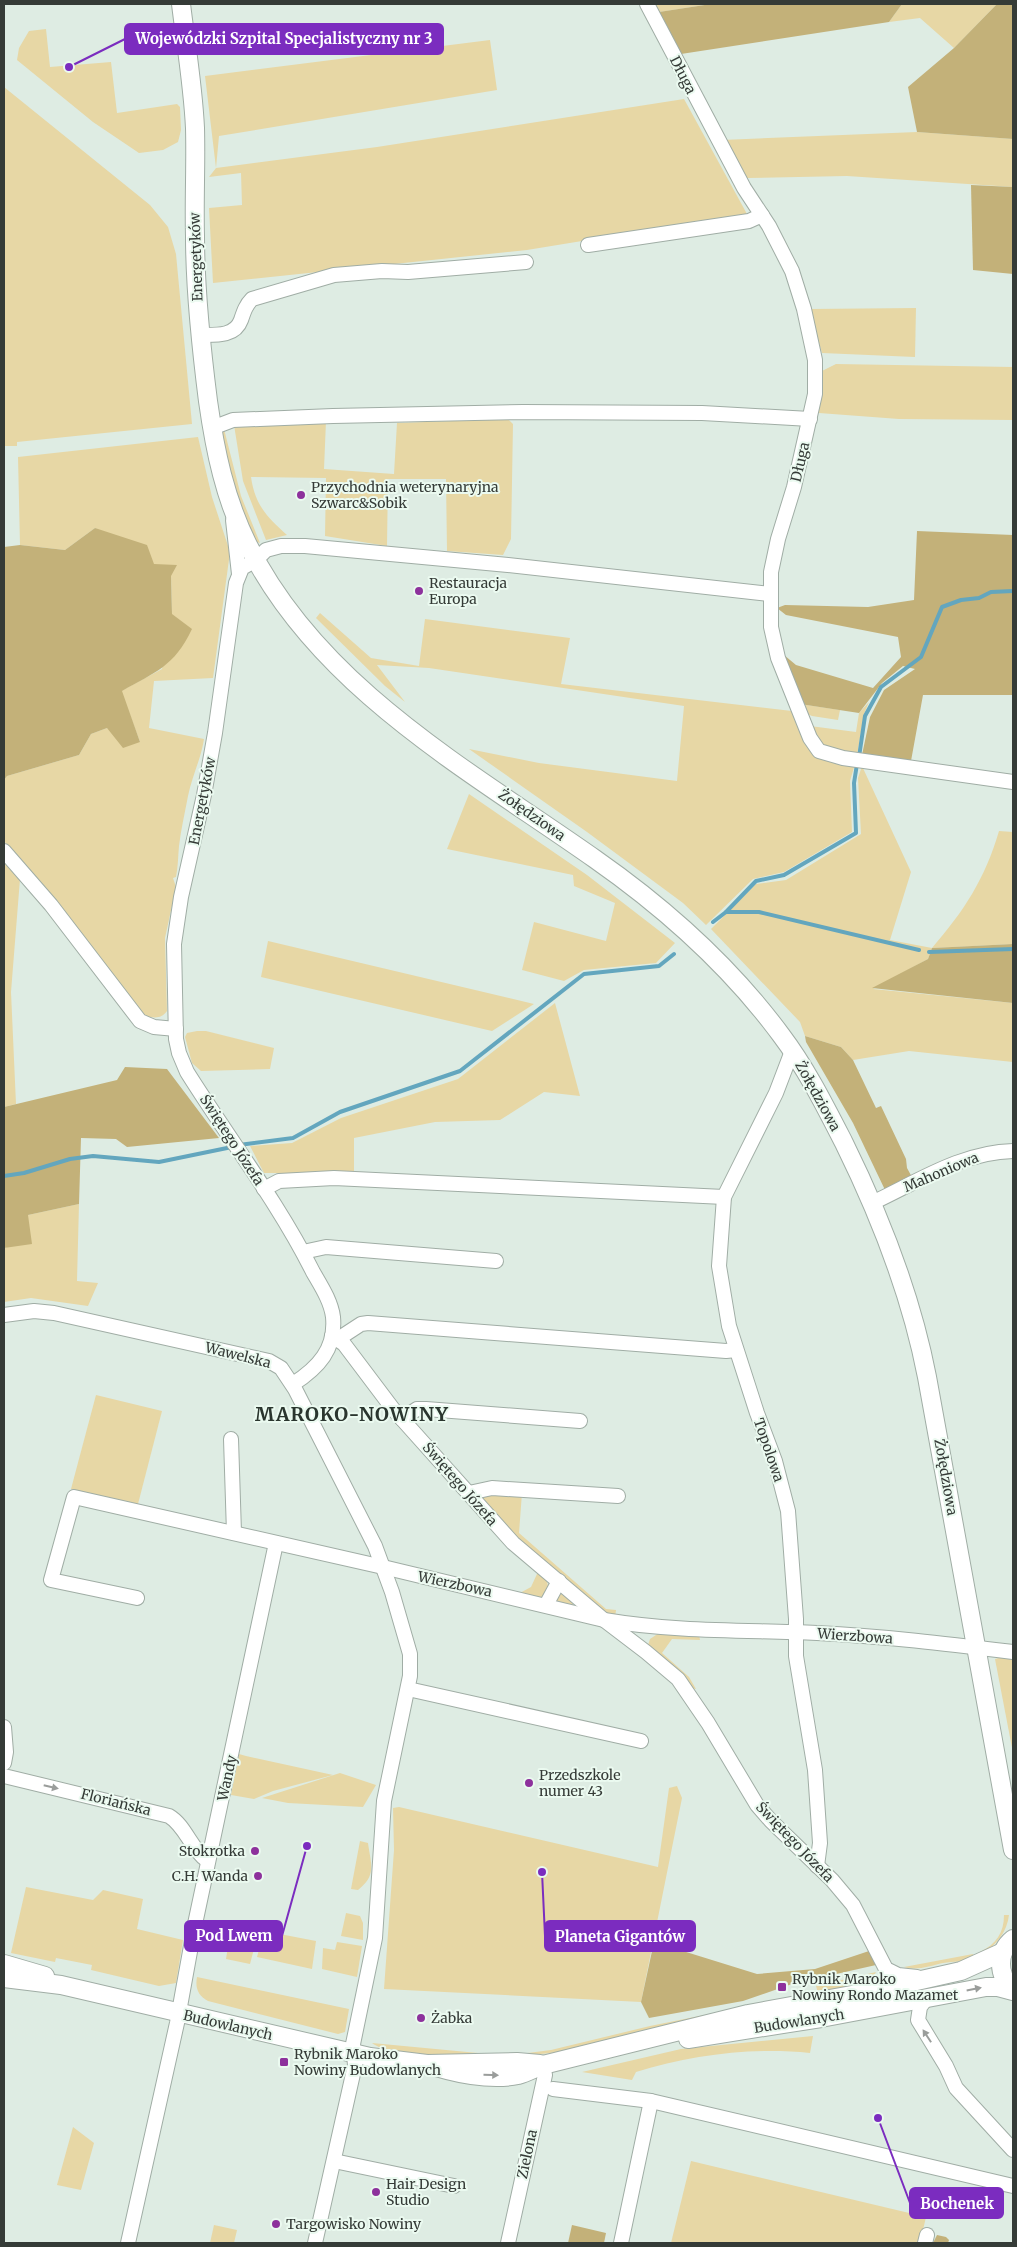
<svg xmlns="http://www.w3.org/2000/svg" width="1017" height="2247" font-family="Merriweather,serif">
	<rect width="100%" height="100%" fill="#deece3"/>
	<g fill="#e7d7a5">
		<path d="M654 4H711L659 12Z"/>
		<path d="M902 4H997L954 48 920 18 889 22Z"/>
		<path d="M46 29 50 67 111 62 117 113 177 104 180 107 181 130 178 142 163 150 139 153 93 122 17 60 19 48 29 31Z"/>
		<path d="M490 40 497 90 219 136 216 168 377 147 684 99 747 214 527 250 213 283 209 208 242 205 241 173 209 177 216 168 205 76Z"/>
		<path d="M4 87 150 205 168 227 176 254 192 424 17 442V446H4Z"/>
		<path d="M917 132 1013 139V187L847 176 747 178 722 140Z"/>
		<path d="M916 308 915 357 822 353 809 309Z"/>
		<path d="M836 364 1013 367V420L899 419 819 413 822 371Z"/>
		<path d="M508 419 513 424 511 539 503 555 447 551 446 479H388L387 546 325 536 326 478 251 477C255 505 267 517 287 535L266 540 243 481 234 425 326 421 324 469 394 474 397 423Z"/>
		<path d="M224 429 241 496 260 543 254 541 234 490 220 430Z"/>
		<path d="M198 437 212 497 230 552 213 678 154 681 149 728 204 739C201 759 192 776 188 796 185 812 181 829 179 846 178 857 178 867 176 877L173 878 176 887 165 938 167 1011C161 1019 155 1018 145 1016L110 974 78 929 4 841V780L7 776 79 755 91 734 107 728 140 742 121 691 162 669 172 614 171 576 95 528 65 550 20 545 18 457Z"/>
		<path d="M320 613 371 658 419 666 425 619 570 638 561 684 792 711C799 730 810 755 830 762 838 764 847 763 855 764L850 781 852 832 784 872 753 879 706 925 683 903 587 832 469 749 539 763 677 781 684 706 429 668 377 665 405 702 385 686 316 618Z"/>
		<path d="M869 702 864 714 857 755 823 746 810 726 856 732 859 713Z"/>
		<path d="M800 704 840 710 838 720 812 716 803 712Z"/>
		<path d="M862 766 911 872 890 940 932 948C964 911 985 879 999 831L1013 832V944L932 948 928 959 873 989 1013 1003V1062L909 1051 853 1060 841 1047 805 1036 800 1022 711 929 756 884 786 880 861 834 858 778Z"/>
		<path d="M469 794 587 875 675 943 656 963 584 970 564 981 522 970 534 922 606 941 615 903 574 886 573 875 447 849Z"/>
		<path d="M4 858 20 879 11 992 16 1104 4 1107Z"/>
		<path d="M268 941 534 1004 492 1031 261 977Z"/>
		<path d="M555 1003 580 1096 544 1092 500 1120 435 1122 354 1138V1173H264L250 1146 292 1143 341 1118 458 1079Z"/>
		<path d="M197 1031H206L274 1048 270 1069 201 1071 192 1063 185 1037 187 1033Z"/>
		<path d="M79 1204 77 1281 98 1283 88 1306 31 1298 4 1302V1248H6L28 1215Z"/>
		<path d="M96 1395 162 1411 138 1504 71 1489Z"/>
		<path d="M522 1493 519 1533 606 1609 616 1610 615 1618 607 1615 524 1548 481 1498 484 1494Z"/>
		<path d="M541 1573C548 1580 554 1595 538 1598 532 1598 524 1595 518 1594L531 1587 537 1574Z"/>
		<path d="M562 1593 572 1602 574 1608 557 1603 556 1599Z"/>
		<path d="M659 1633 699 1635 700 1640 672 1639 662 1653 689 1677 696 1689 691 1688 648 1645 650 1639Z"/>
		<path d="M1002 1657 1013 1658V1753L995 1659Z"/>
		<path d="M239 1754 246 1756 333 1775 273 1791 254 1799 231 1795Z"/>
		<path d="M340 1773 376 1785 363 1807 288 1803 262 1798Z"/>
		<path d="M677 1786 682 1798 641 2002 384 1989 394 1850 393 1808 399 1807 658 1867 669 1788Z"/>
		<path d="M360 1841 368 1843C371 1865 377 1875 358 1890L351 1889Z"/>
		<path d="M26 1887 93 1900 103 1890 143 1899 137 1929 183 1940 176 1983 159 1986 91 1970 92 1965 56 1958 55 1962 11 1953Z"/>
		<path d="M346 1913 360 1916 363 1923V1940L341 1936Z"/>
		<path d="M1004 1915H1009C1007 1932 996 1946 981 1955L980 1952C996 1944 1004 1933 1004 1915Z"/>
		<path d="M204 1921 259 1930 250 1964 226 1959 230 1934 223 1933 219 1949 200 1944Z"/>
		<path d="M264 1931 316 1941 312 1969 257 1957Z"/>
		<path d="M337 1942 362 1946 357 1977 322 1969 323 1948 335 1950Z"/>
		<path d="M973 1954 974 1959C963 1962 954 1961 943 1963 930 1966 917 1971 904 1967Z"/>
		<path d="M876 1972 868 1985 818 1993 816 1986Z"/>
		<path d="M197 1977 349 2009 345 2032 338 2034 208 2001C198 1996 195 1988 197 1977Z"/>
		<path d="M734 2009 742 2011C708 2018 674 2023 640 2031 601 2041 560 2057 520 2054L551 2050 650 2026Z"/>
		<path d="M813 2036 810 2053C752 2047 691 2055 636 2072L632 2080 582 2072 681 2049Z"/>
		<path d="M372 2043 499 2055C477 2056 387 2057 372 2043Z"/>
		<path d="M73 2127 94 2143 81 2190 57 2185Z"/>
		<path d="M691 2161 926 2217 920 2243H671Z"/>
		<path d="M214 2225 237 2230 234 2243H210Z"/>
	</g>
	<g fill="#c3b179">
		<path d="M711 4H902L889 22 681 54 659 12Z"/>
		<path d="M997 4H1013V139L917 132 908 87 954 48Z"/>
		<path d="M971 185 1013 187V274L973 270Z"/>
		<path d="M95 528 147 545 154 564 177 565 171 576 172 614 192 629C174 667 155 672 122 691L140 742 123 748 107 728 91 734 79 755 7 776 4 780V547L20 545 65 550Z"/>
		<path d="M917 531 1013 535V695H923L911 761 862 755 870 717 884 690 915 669 903 666 882 683 859 713 800 704 784 655 796 665 873 688 901 657 898 637 786 615 777 608 785 605 868 607 914 600Z"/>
		<path d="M1013 944V1003L872 988 928 959 932 948Z"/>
		<path d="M805 1036 841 1047 853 1060 876 1108 881 1106 906 1159 907 1168 913 1179 886 1192 853 1123 806 1042Z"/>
		<path d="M125 1067 167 1069 219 1138 127 1147 116 1139 81 1138 79 1204 28 1215 32 1244 4 1248V1107L117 1080Z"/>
		<path d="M654 1942 757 1974 815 1969 869 1951 876 1965 792 1984 743 2001 649 2018 641 2002Z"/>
		<path d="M572 2225 606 2233 604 2243H568Z"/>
		<path d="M937 2235 946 2237 949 2240 948 2243H933Z"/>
	</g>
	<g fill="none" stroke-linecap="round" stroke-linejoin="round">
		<g stroke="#63a6be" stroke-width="4">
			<path d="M859 757 865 716 881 687 921 657 942 607 961 600 979 598 991 592 1013 591"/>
			<path d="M726 912 756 881 784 875 856 833 854 783 857 764"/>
			<path d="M713 922 726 912H759L919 950"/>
			<path d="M929 952 1013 949"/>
			<path d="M239 1145 293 1138 340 1112 460 1071 584 974 659 966 674 954"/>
			<path d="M4 1176 24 1173 70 1159 93 1156 159 1162 232 1147"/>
		</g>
		<g stroke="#a0ada5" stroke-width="16">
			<g id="minor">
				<path d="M647 4 744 188 769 226 792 271 804 309 815 360V394L794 487 778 539 771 572V627L778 658 810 738 819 751 843 758 1013 782"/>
				<path d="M588 245 749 221 762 215"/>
				<path d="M199 335C215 335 235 337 241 320 244 311 246 305 252 299L334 275 382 271 408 272 526 262"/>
				<path d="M212 428 233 420 333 416 523 412 702 413 810 419"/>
				<path d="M233 520 239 574"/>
				<path d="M4 851 51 905 140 1021 154 1027 176 1029"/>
				<path d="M792 1051 776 1093 724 1197 719 1266 729 1326 757 1413 775 1461 788 1511 796 1619V1656L815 1770 820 1843 817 1866"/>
				<path d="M264 1189 279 1181 334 1178 724 1197"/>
				<path d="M872 1203C917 1182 962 1152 1013 1151"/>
				<path d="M303 1252 326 1247 496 1261"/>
				<path d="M4 1315 34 1311 54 1313 269 1361 281 1368 295 1389 375 1546 392 1592 410 1654V1676L384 1801 375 1938 353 2044 355 2065 315 2243"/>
				<path d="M332 1336 344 1344 393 1409 513 1543 604 1620 646 1652 678 1679 708 1723 757 1805 771 1821 832 1880 853 1905 886 1969 898 1975 917 1977"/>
				<path d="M338 1339 361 1324 368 1323 726 1351 736 1350"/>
				<path d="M293 1384C318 1368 336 1349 333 1317 331 1301 321 1286 313 1272 278 1202 229 1139 187 1072L179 1053 176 1039 174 944 181 897 204 795 215 733 236 583 242 568 256 560 266 550 281 546H305L508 565 770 594"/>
				<path d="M402 1419 417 1409H426L580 1421"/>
				<path d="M231 1439 234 1533"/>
				<path d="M469 1493 492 1488 618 1496"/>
				<path d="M137 1598 51 1580 74 1497 383 1567 604 1620C675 1632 745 1630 817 1633 883 1636 948 1644 1013 1652"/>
				<path d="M546 1605 559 1581"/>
				<path d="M408 1689 641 1741"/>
				<path d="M4 1727 6 1752 4 1763"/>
				<path d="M4 1776 169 1816C186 1826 191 1850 208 1861"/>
				<path d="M926 1999 920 2007 918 2020 946 2066 956 2088 1013 2150"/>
				<path d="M553 2089 651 2101 1013 2186"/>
				<path d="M334 2161 454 2186"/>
				<path d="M128 2243 177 2023 195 1924 276 1543"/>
				<path d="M508 2243 545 2075 543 2065"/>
				<path d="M621 2243 651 2101"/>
				<path d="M925 2243 927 2235"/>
			</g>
		</g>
		<g stroke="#a0ada5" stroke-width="20">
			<g id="tertiary">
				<path d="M181 4C186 45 193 86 195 128 196 164 194 200 195 236 195 291 201 346 208 401 215 451 225 499 248 545 319 688 469 770 595 859 665 908 730 966 781 1035 806 1068 825 1106 844 1143 881 1218 911 1294 927 1377L1013 1850"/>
				<path d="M1013 1939C997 1952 997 1975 1013 1989"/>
				<path d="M4 1964 45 1976"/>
				<path d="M4 1978 61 1985 370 2057 427 2064 517 2062 540 2064"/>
				<path d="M688 2039 821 2018 986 1987H998L1013 1991"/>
				<path d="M427 2064C453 2073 490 2081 518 2075 526 2073 535 2068 543 2065L748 2014 868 1992 961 1971 1003 1952"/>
			</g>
		</g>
		<use href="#minor" stroke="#fff" stroke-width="14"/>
		<use href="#tertiary" stroke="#fff" stroke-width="18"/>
	</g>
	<defs><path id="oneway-solid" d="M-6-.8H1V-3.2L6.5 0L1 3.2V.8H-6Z" transform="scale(1.25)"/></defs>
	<g fill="#9a9d9b">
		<use href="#oneway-solid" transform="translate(51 1787) rotate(13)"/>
		<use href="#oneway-solid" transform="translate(974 1989) rotate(-11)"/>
		<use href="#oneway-solid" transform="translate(927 2036) rotate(-123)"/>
		<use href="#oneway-solid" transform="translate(491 2075) rotate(1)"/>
	</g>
	<g fill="#8d319c" stroke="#ebfaf0" stroke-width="2">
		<circle cx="301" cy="495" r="5"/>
		<circle cx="419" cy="591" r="5"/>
		<circle cx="529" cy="1783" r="5"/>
		<circle cx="255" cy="1851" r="5"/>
		<circle cx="258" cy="1876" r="5"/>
		<rect x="777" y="1982" width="10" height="10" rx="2.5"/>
		<circle cx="421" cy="2018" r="5"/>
		<rect x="279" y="2057" width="10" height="10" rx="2.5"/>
		<circle cx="376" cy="2192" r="5"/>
		<circle cx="276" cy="2224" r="5"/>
	</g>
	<g text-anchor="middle" stroke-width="4" stroke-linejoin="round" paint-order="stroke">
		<g font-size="14" fill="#353b37" stroke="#ebfaf0">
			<text transform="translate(683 75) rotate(63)" y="5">Długa</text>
			<text transform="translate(196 257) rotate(-92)" y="5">Energetyków</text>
			<text transform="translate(800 462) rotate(-77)" y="5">Długa</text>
			<text transform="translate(202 801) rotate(-79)" y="5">Energetyków</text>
			<text transform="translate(532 815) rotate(35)" y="5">Żołędziowa</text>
			<text transform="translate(818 1096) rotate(61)" y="5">Żołędziowa</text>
			<text transform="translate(232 1140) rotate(57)" y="5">Świętego Józefa</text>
			<text transform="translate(941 1172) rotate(-23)" y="5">Mahoniowa</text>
			<text transform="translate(238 1355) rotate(14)" y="5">Wawelska</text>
			<text transform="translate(769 1450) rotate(71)" y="5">Topolowa</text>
			<text transform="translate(946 1477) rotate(80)" y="5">Żołędziowa</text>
			<text transform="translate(460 1484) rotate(49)" y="5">Świętego Józefa</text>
			<text transform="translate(455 1584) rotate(12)" y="5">Wierzbowa</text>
			<text transform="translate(855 1636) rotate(4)" y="5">Wierzbowa</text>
			<text transform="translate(227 1778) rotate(-78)" y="5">Wandy</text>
			<text transform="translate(116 1802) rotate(14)" y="5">Floriańska</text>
			<text transform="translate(795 1842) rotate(46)" y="5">Świętego Józefa</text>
			<text transform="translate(799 2021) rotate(-9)" y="5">Budowlanych</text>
			<text transform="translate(228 2025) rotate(13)" y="5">Budowlanych</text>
			<text transform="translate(527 2154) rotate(-78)" y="5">Zielona</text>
		</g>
		<g font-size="14" fill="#353b37" stroke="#ebfaf0" text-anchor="start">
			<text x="311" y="492">Przychodnia weterynaryjna<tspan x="311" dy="16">Szwarc&amp;Sobik</tspan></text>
			<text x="429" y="588">Restauracja<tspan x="429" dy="16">Europa</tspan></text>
			<text x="539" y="1780">Przedszkole<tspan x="539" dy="16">numer 43</tspan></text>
			<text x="245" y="1856" text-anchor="end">Stokrotka</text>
			<text x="248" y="1881" text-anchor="end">C.H. Wanda</text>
			<text x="792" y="1984">Rybnik Maroko<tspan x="792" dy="16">Nowiny Rondo Mazamet</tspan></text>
			<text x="431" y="2023">Żabka</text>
			<text x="294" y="2059">Rybnik Maroko<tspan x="294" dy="16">Nowiny Budowlanych</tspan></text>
			<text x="386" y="2189">Hair Design<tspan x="386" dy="16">Studio</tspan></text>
			<text x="286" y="2229">Targowisko Nowiny</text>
		</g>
		<g font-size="19" font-weight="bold" letter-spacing="1" fill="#2a352e" stroke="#ebfaf0">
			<text x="352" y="1421">MAROKO-NOWINY</text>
		</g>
	</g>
	<path fill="none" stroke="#7b2cbf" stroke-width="2" d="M69 67L125 39M307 1846L282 1936M542 1872L545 1936M878 2118L910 2203"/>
	<g fill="#7b2cbf" stroke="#ebfaf0" stroke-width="2">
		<circle cx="69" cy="67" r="5"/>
		<circle cx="307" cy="1846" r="5"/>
		<circle cx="542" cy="1872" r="5"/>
		<circle cx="878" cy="2118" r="5"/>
	</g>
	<g fill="#7b2cbf" stroke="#7b2cbf" stroke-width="2">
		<rect x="125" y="24" width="318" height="30" rx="5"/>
		<rect x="185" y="1921" width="97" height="30" rx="5"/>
		<rect x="545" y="1921" width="150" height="30" rx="5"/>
		<rect x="910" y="2188" width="93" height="30" rx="5"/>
	</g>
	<g font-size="15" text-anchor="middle" font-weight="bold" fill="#fff">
		<text x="284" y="44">Wojewódzki Szpital Specjalistyczny nr 3</text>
		<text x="234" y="1941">Pod Lwem</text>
		<text x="620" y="1942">Planeta Gigantów</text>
		<text x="957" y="2209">Bochenek</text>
	</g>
	<rect width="1017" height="2247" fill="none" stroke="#353b37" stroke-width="10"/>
</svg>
